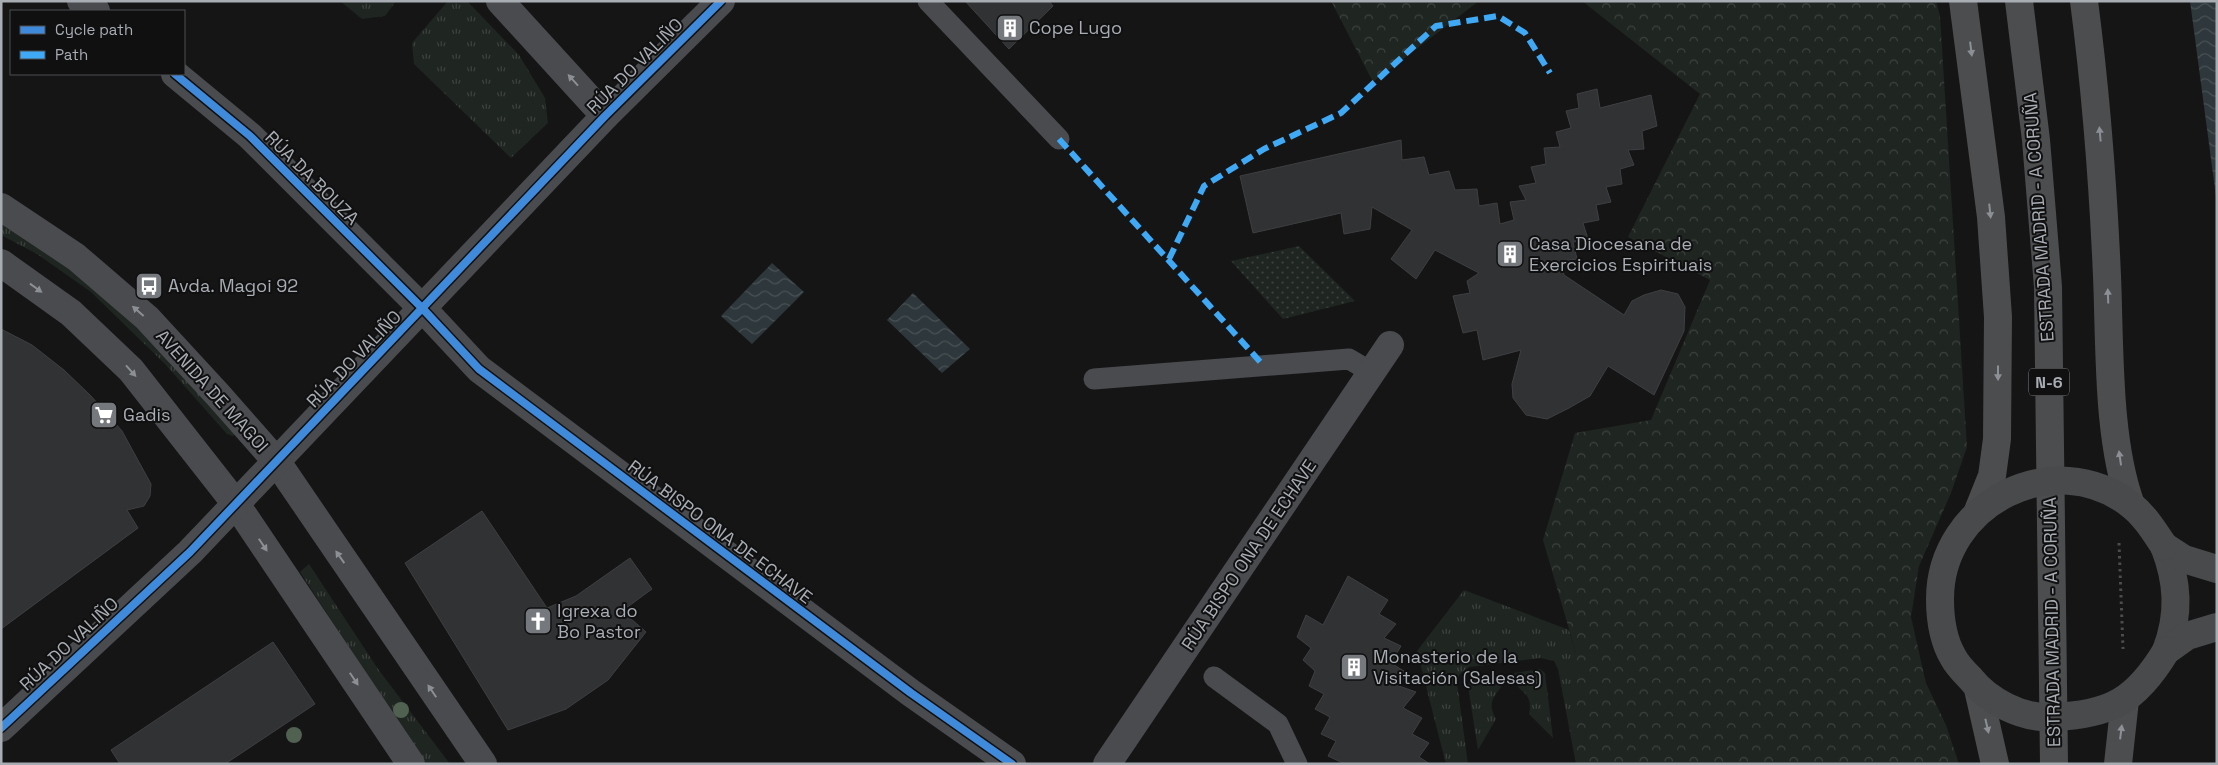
<svg xmlns="http://www.w3.org/2000/svg" width="2218" height="765" font-family="'Space Grotesk',sans-serif">
	<defs>
		<pattern id="grass-tufts" width="24" height="20" patternUnits="userSpaceOnUse" patternTransform="scale(1.25)"><rect width="24" height="20" fill="#1f2520"/><path d="M3 7l-1-3M5 7V3M7 7l1-3M15 17l-1-3M17 17v-4M19 17l1-3" fill="none" stroke="#3d423e"/></pattern>
		<pattern id="forest-crowns" width="20" height="18" patternUnits="userSpaceOnUse" patternTransform="scale(1.25)"><rect width="20" height="18" fill="#1f2520"/><path d="M2 6a3 3 0 1 1 6 0M12 15a3 3 0 1 1 6 0" fill="none" stroke="#3d423e"/></pattern>
		<pattern id="garden-dots" width="8" height="8" patternUnits="userSpaceOnUse" patternTransform="scale(1.25)"><rect width="8" height="8" fill="#1f2520"/><path d="M2 2h.1M6 6h.1" fill="none" stroke="#3d423e" stroke-width="1.8" stroke-linecap="round"/></pattern>
		<pattern id="water-waves" width="16" height="10" patternUnits="userSpaceOnUse" patternTransform="scale(1.25)"><rect width="16" height="10" fill="#2e373b"/><path d="M0 5q4-4 8 0t8 0" fill="none" stroke="#495155"/></pattern>
	</defs>
	<rect width="100%" height="100%" fill="#151516"/>
	<g fill="url(#grass-tufts)">
		<path d="M340 1H396L385 16 362 19Z"/>
		<path d="M448 1H467L519 55 545 98 548 123 511 158 414 64 412 43Z"/>
		<path d="M1 215 100 286 238 432 233 436 227 434 165 364 91 292 37 254 1 235Z"/>
		<path d="M309 564 378 669 450 764H425L300 572Z"/>
		<path d="M1464 590 1569 630 1576 653V764L1558 669 1554 661 1540 658 1469 667 1459 675 1457 683 1468 764H1446L1417 651Z"/>
		<path d="M1540 669 1545 673 1553 738 1529 714C1535 689 1512 693 1514 673Z"/>
		<path d="M1498 675 1501 677V687C1492 699 1488 704 1496 719L1478 750 1468 686 1470 679Z"/>
	</g>
	<g fill="url(#forest-crowns)">
		<path d="M1331 1H1479L1373 82Z"/>
		<path d="M1582 1H1936L1940 16 1967 447 1951 493 1919 566 1911 617 1926 683 1946 725 1959 764H1576V653L1543 540 1575 433 1651 420 1710 280 1628 237 1700 94Z"/>
	</g>
	<path fill="url(#garden-dots)" d="M1299 246 1355 301 1283 319 1231 261Z"/>
	<g fill="url(#water-waves)">
		<path d="M2190 1H2217V204Z"/>
		<path d="M772 263 804 292 752 344 721 316Z"/>
		<path d="M913 293 970 349 942 373 887 320Z"/>
	</g>
	<g fill="#313233" stroke="#3e3f42">
		<path d="M965 1H1049L1053 6 1009 49Z"/>
		<path d="M1597 89 1600 108 1651 95 1657 126 1642 131 1644 149 1628 150 1634 165 1620 169 1622 184 1606 187 1611 202 1596 205 1599 220 1583 223 1588 239 1573 242 1577 259 1561 261 1564 275 1624 315 1632 301 1644 295 1661 290 1678 294 1685 307 1684 331 1654 395 1608 366 1590 396 1569 408 1547 419 1526 415 1513 398 1512 384 1521 350 1483 360 1477 330 1463 333 1453 296 1470 293 1467 281 1479 273 1435 250 1416 279 1391 259 1412 230 1372 207 1370 229 1344 234 1341 213 1253 233 1240 176 1401 140 1402 160 1424 157 1429 175 1449 171 1455 190 1477 189 1479 206 1497 203 1500 224 1514 220 1510 202 1526 200 1519 186 1536 183 1531 167 1546 164 1544 148 1560 147 1556 132 1571 128 1566 111 1579 108 1577 94Z"/>
		<path d="M1 329 32 345 64 370 91 396 122 431 151 484 150 496 144 506 127 510 138 528 1 629Z"/>
		<path d="M482 511 547 608 576 596 630 558 652 589 622 611 646 632 608 680 566 709 508 730 405 563Z"/>
		<path d="M1348 576 1388 600 1379 614 1396 624 1384 638 1401 646 1391 663 1407 673 1399 686 1416 692 1403 708 1422 718 1412 734 1429 743 1419 757 1430 764H1345L1328 756 1336 741 1321 734 1330 717 1315 709 1324 694 1309 686 1315 671 1303 660 1311 648 1297 637 1306 615 1323 625Z"/>
		<path d="M273 642 315 704 225 764H120L111 750Z"/>
	</g>
	<g fill="none" stroke-linecap="round" stroke-linejoin="round">
		<path stroke="#4b4c4e" stroke-width="3" stroke-dasharray="2.5 4" stroke-linecap="butt" d="M2119 543 2123 649"/>
		<g stroke="#4a4b4e" stroke-width="21">
			<path d="M928 1 1059 139"/>
			<path d="M1094 379 1349 359 1371 372"/>
			<path d="M1214 677 1278 724 1297 764"/>
		</g>
		<g stroke="#4a4b4e" stroke-width="28">
			<path d="M81 1 96 11"/>
			<path d="M500 1 605 116"/>
			<path d="M175 74 250 136 423 309 479 369 911 693 1012 764"/>
			<path d="M1 207 76 257 147 318 218 395 277 462 483 764"/>
			<path d="M1 263 71 313 131 370 236 504 411 764"/>
			<path d="M1 728 190 552 605 116 721 1"/>
			<path d="M1107 764 1390 345"/>
		</g>
		<g stroke="#484a4b" stroke-width="28">
			<path d="M2164 546C2178 582 2180 614 2166 651"/>
			<path d="M2164 546 2184 559 2217 569"/>
			<path d="M2166 651 2187 636 2217 627"/>
		</g>
		<g stroke="#4c4d4f" stroke-width="28">
			<path d="M1963 1 1991 217 1998 317 1997 439 1992 476 1978 511"/>
			<path d="M2019 1 2036 140 2048 287 2054 764"/>
			<path d="M2084 1C2096 93 2103 184 2107 276 2110 347 2107 439 2131 505"/>
			<path d="M1978 689 1995 764"/>
			<path d="M2118 764 2125 700"/>
		</g>
		<path stroke="#484a4b" stroke-width="28" d="M2164 546C2154 531 2145 516 2131 505 2054 445 1940 503 1940 599 1940 619 1943 640 1953 657 1957 665 1964 672 1970 678 1988 701 2022 719 2052 717 2110 715 2136 701 2166 651"/>
		<g stroke="#3fa9f5" stroke-width="6" stroke-dasharray="12 6" stroke-linecap="butt">
			<path d="M1059 139 1264 366"/>
			<path d="M1169 259 1204 186 1264 149 1341 113 1436 26 1498 16 1525 33 1550 73"/>
		</g>
		<g stroke="#101011" stroke-width="11">
			<g id="cycleway">
				<path d="M175 74 250 136 423 309 479 369 911 693 1012 764"/>
				<path d="M1 728 190 552 605 116 721 1"/>
			</g>
		</g>
		<use href="#cycleway" stroke="#408adc" stroke-width="8"/>
	</g>
	<g fill="#506051">
		<circle cx="401" cy="710" r="8"/>
		<circle cx="294" cy="735" r="8"/>
	</g>
	<defs><path id="oneway-solid" d="M-6-.8H1V-3.2L6.5 0L1 3.2V.8H-6Z" transform="scale(1.25)"/></defs>
	<g fill="#8c9096">
		<use href="#oneway-solid" transform="translate(1971 49) rotate(83)"/>
		<use href="#oneway-solid" transform="translate(2100 134) rotate(-95)"/>
		<use href="#oneway-solid" transform="translate(1990 211) rotate(84)"/>
		<use href="#oneway-solid" transform="translate(2108 296) rotate(-92)"/>
		<use href="#oneway-solid" transform="translate(1998 373) rotate(90)"/>
		<use href="#oneway-solid" transform="translate(2120 458) rotate(-98)"/>
		<use href="#oneway-solid" transform="translate(1987 726) rotate(77)"/>
		<use href="#oneway-solid" transform="translate(2121 732) rotate(-83)"/>
	</g>
	<g fill="#8c9095">
		<use href="#oneway-solid" transform="translate(573 80) rotate(-132)"/>
		<use href="#oneway-solid" transform="translate(36 288) rotate(36)"/>
		<use href="#oneway-solid" transform="translate(138 311) rotate(-139)"/>
		<use href="#oneway-solid" transform="translate(131 371) rotate(48)"/>
		<use href="#oneway-solid" transform="translate(263 545) rotate(56)"/>
		<use href="#oneway-solid" transform="translate(340 557) rotate(-125)"/>
		<use href="#oneway-solid" transform="translate(354 679) rotate(56)"/>
		<use href="#oneway-solid" transform="translate(432 691) rotate(-124)"/>
	</g>
	<defs>
		<g id="building-square" transform="scale(1.4375)"><rect x="-9" y="-9" width="18" height="18" rx="4" fill="#75787d" stroke="#101011"/><path d="M-4-6H4V6H1V3H-1V6H-4ZM-2.5-4.3h1.7v1.8h-1.7ZM.8-4.3h1.7v1.8H.8ZM-2.5-1h1.7V.8h-1.7ZM.8-1h1.7V.8H.8Z" fill="#fff"/></g>
		<g id="bus-square" transform="scale(1.4375)"><rect x="-9" y="-9" width="18" height="18" rx="4" fill="#75787d" stroke="#101011"/><path d="M-5-6H5V4H4V6H2V4H-2V6H-4V4H-5ZM-3.5-4V0h7V-4ZM-3.5 1.2v1.5H-2V1.2ZM2 1.2v1.5H3.5V1.2Z" fill="#fff"/></g>
		<g id="supermarket-square" transform="scale(1.4375)"><rect x="-9" y="-9" width="18" height="18" rx="4" fill="#75787d" stroke="#101011"/><path d="M-6-5.5h2.5l.6 2H6L4.5 2H-2.5L-4.4-4H-6ZM-1.5 3.2a1.3 1.3 0 1 0 .1 0ZM3 3.2a1.3 1.3 0 1 0 .1 0Z" fill="#fff"/></g>
		<g id="church-square" transform="scale(1.4375)"><rect x="-9" y="-9" width="18" height="18" rx="4" fill="#75787d" stroke="#101011"/><path d="M-1.2-6h2.4v3.5h3.3v2.4h-3.3V6h-2.4V-.1h-3.3v-2.4h3.3Z" fill="#fff"/></g>
	</defs>
	<g fill-rule="evenodd">
		<use href="#building-square" x="1010" y="28"/>
		<use href="#building-square" x="1510" y="254"/>
		<use href="#bus-square" x="149" y="286"/>
		<use href="#supermarket-square" x="104" y="415"/>
		<use href="#church-square" x="538" y="621"/>
		<use href="#building-square" x="1354" y="667"/>
	</g>
	<g text-anchor="middle" stroke-width="4" stroke-linejoin="round" paint-order="stroke">
		<rect fill="#101011" stroke="#7a7e83" stroke-width="1" x="2029" y="368.5" width="40" height="27" rx="4"/>
		<g font-size="16" font-weight="bold" fill="#a8adb4">
			<text x="2049" y="388">N-6</text>
		</g>
		<g font-size="18" fill="#a8adb4" stroke="#101011" text-anchor="start">
			<text x="1029" y="34">Cope Lugo</text>
			<text x="1529" y="250">Casa Diocesana de<tspan x="1529" dy="21">Exercicios Espirituais</tspan></text>
			<text x="168" y="292">Avda. Magoi 92</text>
			<text x="123" y="421">Gadis</text>
			<text x="557" y="617">Igrexa do<tspan x="557" dy="21">Bo Pastor</tspan></text>
			<text x="1373" y="663">Monasterio de la<tspan x="1373" dy="21">Visitación (Salesas)</tspan></text>
		</g>
		<g font-size="18" fill="#a8adb4" stroke="#101011">
			<text transform="translate(635 66) rotate(-45)" y="6">RÚA DO VALIÑO</text>
			<text transform="translate(312 178) rotate(45)" y="6">RÚA DA BOUZA</text>
			<text transform="translate(2039 217) rotate(-94)" y="6">ESTRADA MADRID - A CORUÑA</text>
			<text transform="translate(354 359) rotate(-46)" y="6">RÚA DO VALIÑO</text>
			<text transform="translate(212 391) rotate(48)" y="6">AVENIDA DE MAGOI</text>
			<text transform="translate(720 532) rotate(37)" y="6">RÚA BISPO ONA DE ECHAVE</text>
			<text transform="translate(1249 555) rotate(-56)" y="6">RÚA BISPO ONA DE ECHAVE</text>
			<text transform="translate(2052 622) rotate(-91)" y="6">ESTRADA MADRID - A CORUÑA</text>
			<text transform="translate(69 644) rotate(-43)" y="6">RÚA DO VALIÑO</text>
		</g>
	</g>
	<rect width="2218" height="765" fill="none" stroke="#a8adb4" stroke-width="5"/>
	<rect x="10" y="10" width="175" height="65" fill="#101011" stroke="#4d4f52"/>
	<rect x="20" y="26" width="25" height="8" fill="#408adc" stroke="#4d4f52"/>
	<text x="55" y="35" font-size="15" fill="#a8adb4">Cycle path</text>
	<rect x="20" y="51" width="25" height="8" fill="#3fa9f5" stroke="#4d4f52"/>
	<text x="55" y="60" font-size="15" fill="#a8adb4">Path</text>
</svg>
